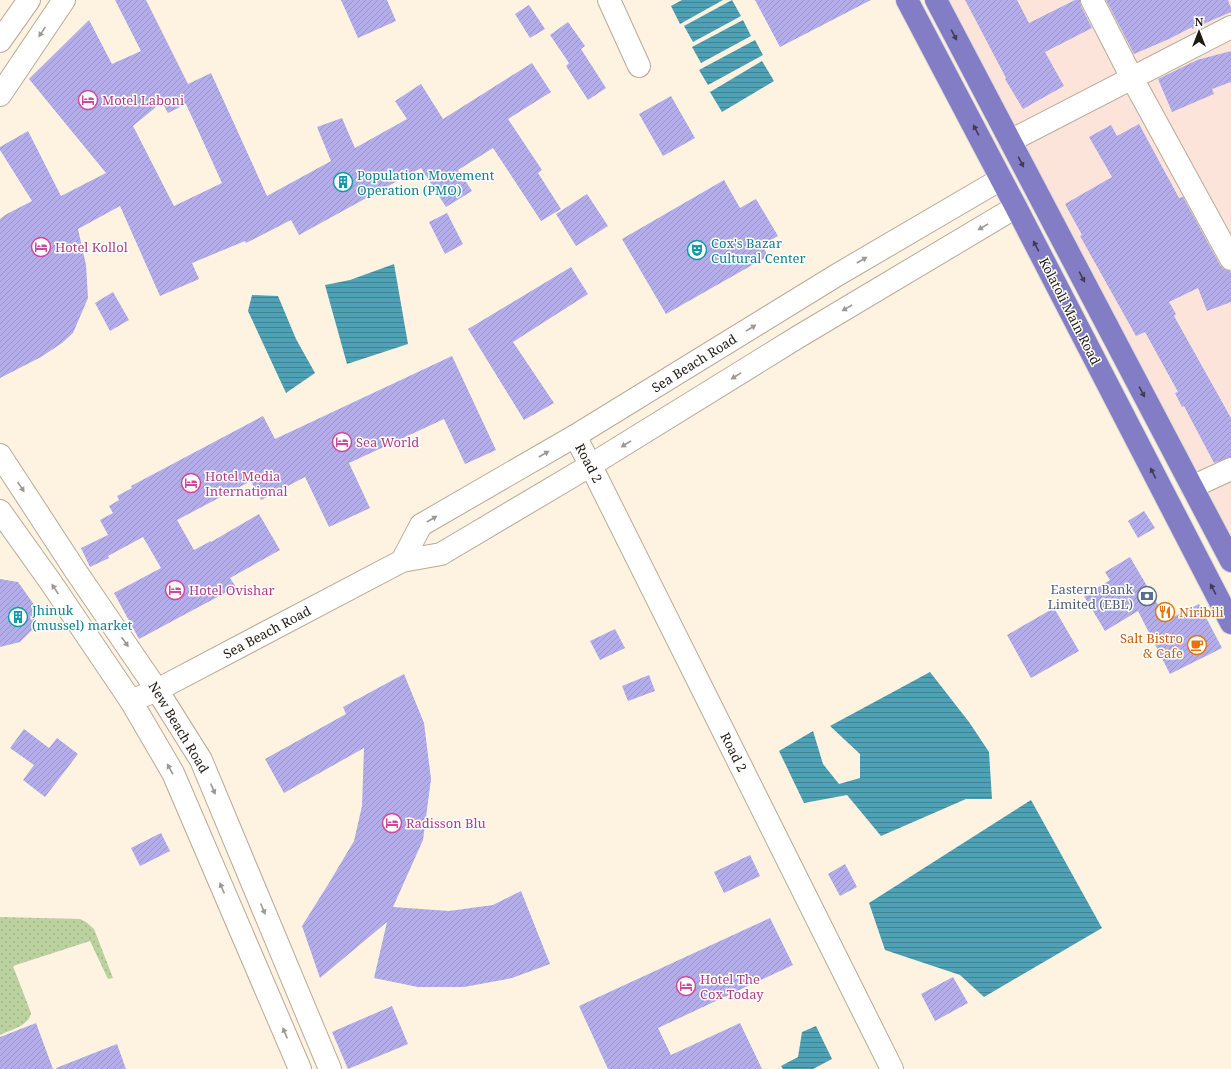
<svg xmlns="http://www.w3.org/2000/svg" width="1231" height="1069" font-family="'Noto Serif',serif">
	<defs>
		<pattern id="grass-dots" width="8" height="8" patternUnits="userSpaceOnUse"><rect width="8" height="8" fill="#bbd1a0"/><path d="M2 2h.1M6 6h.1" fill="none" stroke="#a0b389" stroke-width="1.8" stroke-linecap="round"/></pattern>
		<pattern id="water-rules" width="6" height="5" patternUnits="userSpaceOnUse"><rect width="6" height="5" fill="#4fa2b6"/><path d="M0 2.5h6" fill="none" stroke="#418393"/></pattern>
		<pattern id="building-hatch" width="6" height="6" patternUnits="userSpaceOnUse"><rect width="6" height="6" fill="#b3adea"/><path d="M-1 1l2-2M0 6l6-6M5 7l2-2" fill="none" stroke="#9a94c8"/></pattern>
	</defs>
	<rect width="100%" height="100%" fill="#fef2e1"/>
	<path fill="#fce4db" d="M933 0H1231V569Z"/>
	<path fill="url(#grass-dots)" d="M0 917 80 919 86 922 94 929 113 978 108 979 90 941 13 966 31 1013C29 1026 10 1030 0 1035Z"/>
	<g fill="url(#water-rules)">
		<path d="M682 0H723L680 24 671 6Z"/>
		<path d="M732 0 741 16 693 42 684 26Z"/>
		<path d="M743 20 751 36 701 63 692 47Z"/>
		<path d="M755 40 763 55 708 85 699 70Z"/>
		<path d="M762 61 774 81 722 112 710 92Z"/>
		<path d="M394 264 408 344 347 364 325 285 350 280Z"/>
		<path d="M252 295 278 296 296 339 315 373 286 393 248 311Z"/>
		<path d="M930 672 969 722 989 752 992 799H966L881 836 847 795 804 803 779 751 813 731 823 764 839 784 860 778V754L830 726Z"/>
		<path d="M1031 800 1102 928 984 997 960 975 885 950 869 903Z"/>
		<path d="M816 1026 832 1059 813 1069H783L781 1066 798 1057 802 1032Z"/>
	</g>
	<g fill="url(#building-hatch)" fill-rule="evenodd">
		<path d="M115 0H146L188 84 211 73 267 196 331 161 317 127 342 118 355 148 407 119 395 101 421 84 443 119 532 63 551 92 508 119 542 170 538 173 561 209 541 221 493 148 458 170 472 191 446 207 421 168 299 235 291 220 246 243 245 241 192 263 199 279 160 296 120 206 78 229 86 265 88 298 73 333 62 343 41 357 0 378V219L5 215 32 201 0 150V147L28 131 61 196 106 173 29 79 89 20 112 64 141 51ZM162 102 168 113 186 104 222 183 174 206 133 126Z"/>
		<path d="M341 0H387L396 21 358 38Z"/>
		<path d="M755 0H871L780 47Z"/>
		<path d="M965 0H1017L1029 23 1075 0H1080L1081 6 1092 28 1045 52 1064 86 1023 109 1005 79 1006 78Z"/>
		<path d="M1106 0H1228L1231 8V12L1192 29V27L1169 39 1134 54Z"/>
		<path d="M529 5 545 29 530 38 515 14Z"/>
		<path d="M568 22 585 46 581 49 606 88 588 100 566 66 569 63 550 35Z"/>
		<path d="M1231 51V82L1212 89 1214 94 1172 112 1158 79 1197 60Z"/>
		<path d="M671 96 695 138 663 156 639 114Z"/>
		<path d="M1139 124 1179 198 1183 197 1220 265 1224 269 1230 271 1231 273V302L1207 311 1198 288 1169 302 1176 314 1174 316 1231 418V457L1214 463 1184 406 1182 407 1175 393 1178 392 1145 332 1136 336 1080 236 1082 235 1065 204 1112 177 1089 137 1111 125 1117 136Z"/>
		<path d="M724 180 740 208 756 199 778 236 762 245 768 256 666 314 622 239Z"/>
		<path d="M587 194 608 226 576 246 556 214Z"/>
		<path d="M447 213 463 244 445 254 429 222Z"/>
		<path d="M571 267 588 294 513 342 554 403 524 420 468 329Z"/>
		<path d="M113 292 129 320 110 331 95 303Z"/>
		<path d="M452 356 496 450 465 464 444 419 349 463 370 508 329 527 305 477 261 500 251 481 177 520 194 550 211 541V542L259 514 280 550 230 578 236 587 139 639 114 593 161 568 143 537 108 556 109 558 90 567 81 548 108 535 100 520 113 513 109 506 119 500 117 496 132 488 131 486 263 416 275 439Z"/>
		<path d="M1144 511 1155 528 1138 538 1128 521Z"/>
		<path d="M1130 557 1167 620 1199 604 1222 648 1170 674 1138 611 1105 631 1084 596 1110 580 1105 572Z"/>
		<path d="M0 579 18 582 35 606V627L20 642 0 647Z"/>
		<path d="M1054 608 1079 651 1031 678 1007 635Z"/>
		<path d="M615 629 625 648 600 660 590 641Z"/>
		<path d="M404 674 424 723 431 779 423 840 393 907 449 911 493 905 521 891 550 964 512 978 464 987H418L374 978 387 922 320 978 302 926 329 883 354 841 362 806 364 748 284 793 265 759 346 714 343 707Z"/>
		<path d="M649 675 655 691 628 701 622 686Z"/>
		<path d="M24 729 49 748 57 738 78 754 45 797 23 780 34 765 10 748Z"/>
		<path d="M161 833 170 851 140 866 131 848Z"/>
		<path d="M750 855 760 876 724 893 714 872Z"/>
		<path d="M845 864 857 887 840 896 828 874Z"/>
		<path d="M770 918 793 965 658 1028 671 1055 740 1023 762 1069H608L579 1006Z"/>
		<path d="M953 977 968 1003 935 1021 921 994Z"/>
		<path d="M392 1006 408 1044 348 1069 332 1032Z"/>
		<path d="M36 1023 53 1069H0V1037Z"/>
		<path d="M117 1044 126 1069H56V1068Z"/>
	</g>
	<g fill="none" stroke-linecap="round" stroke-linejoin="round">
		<g stroke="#b9aa97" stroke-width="24">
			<g id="minor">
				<path d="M609 0 639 66"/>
				<path d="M1092 0 1132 78 1231 259"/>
				<path d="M0 41 29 0"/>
				<path d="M0 95 64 0"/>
				<path d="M1010 141 1231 27"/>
				<path d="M575 436 596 476 892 1069"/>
				<path d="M0 455 75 570 157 690 201 760 330 1069"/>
				<path d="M1192 487 1231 469"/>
				<path d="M0 511 52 584 131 701 173 773 300 1069"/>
				<path d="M402 561 421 525 575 436 837 275 1001 179"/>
				<path d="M131 701 157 690 402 561 441 554 591 465 798 337 1016 207"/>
			</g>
		</g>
		<g stroke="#dbdad9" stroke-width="24">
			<g id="highway">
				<path d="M907 0 1016 207 1231 623"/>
				<path d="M936 0 1231 561"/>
			</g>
		</g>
		<use href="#minor" stroke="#fff" stroke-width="22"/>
		<use href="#highway" stroke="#827dc5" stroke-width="22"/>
	</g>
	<defs><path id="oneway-solid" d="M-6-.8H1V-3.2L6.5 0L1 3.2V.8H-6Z"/></defs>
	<g fill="#9b9895">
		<use href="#oneway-solid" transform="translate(42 32) rotate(124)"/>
		<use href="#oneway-solid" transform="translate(983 227) rotate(149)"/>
		<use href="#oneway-solid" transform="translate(862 260) rotate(-30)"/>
		<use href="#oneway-solid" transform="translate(847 308) rotate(149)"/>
		<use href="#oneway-solid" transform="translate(751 328) rotate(-32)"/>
		<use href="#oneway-solid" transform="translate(736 376) rotate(148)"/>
		<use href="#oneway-solid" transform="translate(626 444) rotate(148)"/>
		<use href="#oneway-solid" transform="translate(544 454) rotate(-30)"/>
		<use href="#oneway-solid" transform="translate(21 487) rotate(57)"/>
		<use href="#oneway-solid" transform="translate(432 519) rotate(-30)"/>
		<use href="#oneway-solid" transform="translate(55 589) rotate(-124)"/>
		<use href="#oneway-solid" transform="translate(125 642) rotate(55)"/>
		<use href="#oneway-solid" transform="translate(170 769) rotate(-119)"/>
		<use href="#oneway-solid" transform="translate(213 789) rotate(67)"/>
		<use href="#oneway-solid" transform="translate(222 888) rotate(-113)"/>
		<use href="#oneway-solid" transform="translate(263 909) rotate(67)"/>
		<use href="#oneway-solid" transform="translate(285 1033) rotate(-113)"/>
	</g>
	<g fill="#423d51">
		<use href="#oneway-solid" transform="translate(954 35) rotate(62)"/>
		<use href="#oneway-solid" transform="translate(976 130) rotate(-118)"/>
		<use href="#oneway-solid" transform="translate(1021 162) rotate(62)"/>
		<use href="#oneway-solid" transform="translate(1036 246) rotate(-117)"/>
		<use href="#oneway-solid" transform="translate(1082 277) rotate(62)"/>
		<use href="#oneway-solid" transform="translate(1142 392) rotate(62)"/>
		<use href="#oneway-solid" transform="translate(1153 473) rotate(-117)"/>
		<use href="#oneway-solid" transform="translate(1213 589) rotate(-118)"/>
	</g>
	<defs>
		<g id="hotel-ring" transform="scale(1)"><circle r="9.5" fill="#fff" stroke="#d1479c" stroke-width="1.5"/><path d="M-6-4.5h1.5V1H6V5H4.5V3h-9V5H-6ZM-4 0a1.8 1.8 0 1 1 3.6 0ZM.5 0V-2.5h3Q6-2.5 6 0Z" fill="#d1479c"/></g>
		<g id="building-ring" transform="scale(1)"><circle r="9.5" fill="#fff" stroke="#0f9aa8" stroke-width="1.5"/><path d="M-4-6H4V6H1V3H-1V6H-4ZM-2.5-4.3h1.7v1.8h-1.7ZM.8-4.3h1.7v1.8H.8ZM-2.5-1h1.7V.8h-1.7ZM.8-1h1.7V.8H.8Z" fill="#0f9aa8"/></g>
		<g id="theatre-ring" transform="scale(1)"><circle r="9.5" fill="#fff" stroke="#0f9aa8" stroke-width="1.5"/><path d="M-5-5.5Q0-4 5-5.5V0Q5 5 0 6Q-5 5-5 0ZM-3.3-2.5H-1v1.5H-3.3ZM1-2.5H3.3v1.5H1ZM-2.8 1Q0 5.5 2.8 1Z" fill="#0f9aa8"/></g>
		<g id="bank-ring" transform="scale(1)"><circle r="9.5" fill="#fff" stroke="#5c6f8a" stroke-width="1.5"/><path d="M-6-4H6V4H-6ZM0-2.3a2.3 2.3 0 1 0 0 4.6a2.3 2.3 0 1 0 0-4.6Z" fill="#5c6f8a"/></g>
		<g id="restaurant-ring" transform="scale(1)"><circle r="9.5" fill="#fff" stroke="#e8710a" stroke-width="1.5"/><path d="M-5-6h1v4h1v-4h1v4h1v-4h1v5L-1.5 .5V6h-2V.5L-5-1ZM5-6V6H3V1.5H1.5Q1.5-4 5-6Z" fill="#e8710a"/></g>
		<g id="cafe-ring" transform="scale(1)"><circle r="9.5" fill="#fff" stroke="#e8710a" stroke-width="1.5"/><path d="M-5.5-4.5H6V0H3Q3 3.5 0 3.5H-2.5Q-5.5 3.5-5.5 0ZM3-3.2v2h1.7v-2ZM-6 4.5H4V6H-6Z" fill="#e8710a"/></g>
	</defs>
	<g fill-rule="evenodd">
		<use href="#hotel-ring" x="88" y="100"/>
		<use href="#building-ring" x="343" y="182"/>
		<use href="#hotel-ring" x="41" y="247"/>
		<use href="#theatre-ring" x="697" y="250"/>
		<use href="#hotel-ring" x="342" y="442"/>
		<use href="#hotel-ring" x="191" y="483"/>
		<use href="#hotel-ring" x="175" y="590"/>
		<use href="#bank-ring" x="1147" y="596"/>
		<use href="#restaurant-ring" x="1165" y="612"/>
		<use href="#building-ring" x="18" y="617"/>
		<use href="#cafe-ring" x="1197" y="645"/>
		<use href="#hotel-ring" x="392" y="823"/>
		<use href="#hotel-ring" x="686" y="986"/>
	</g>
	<g text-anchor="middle" stroke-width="3" stroke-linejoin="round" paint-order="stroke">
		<g font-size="13" fill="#b23c85" stroke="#fff" text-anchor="start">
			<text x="102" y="105">Motel Laboni</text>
			<text x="55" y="252">Hotel Kollol</text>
			<text x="356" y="447">Sea World</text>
			<text x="205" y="481">Hotel Media<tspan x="205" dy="15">International</tspan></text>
			<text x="189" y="595">Hotel Ovishar</text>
			<text x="406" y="828">Radisson Blu</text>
			<text x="700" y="984">Hotel The<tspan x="700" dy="15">Cox Today</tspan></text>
		</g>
		<g font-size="13" fill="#0d838f" stroke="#fff" text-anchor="start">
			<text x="357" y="180">Population Movement<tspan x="357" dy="15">Operation (PMO)</tspan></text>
			<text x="711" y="248">Cox's Bazar<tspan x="711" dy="15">Cultural Center</tspan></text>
			<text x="32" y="615">Jhinuk<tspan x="32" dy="15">(mussel) market</tspan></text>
		</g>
		<g font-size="13" fill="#201a13" stroke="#fff">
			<text transform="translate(1070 311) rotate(63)" y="5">Kolatoli Main Road</text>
			<text transform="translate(694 363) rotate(-32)" y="5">Sea Beach Road</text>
			<text transform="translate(589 463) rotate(62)" y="5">Road 2</text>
			<text transform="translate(267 632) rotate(-28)" y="5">Sea Beach Road</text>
			<text transform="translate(179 727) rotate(59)" y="5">New Beach Road</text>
			<text transform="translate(734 752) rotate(63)" y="5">Road 2</text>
		</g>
		<g font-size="13" fill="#4e5e75" stroke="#fff" text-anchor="end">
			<text x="1133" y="594">Eastern Bank<tspan x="1133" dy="15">Limited (EBL)</tspan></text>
		</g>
		<g font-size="13" fill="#c56008" stroke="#fff" text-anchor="start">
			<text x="1179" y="617">Niribili</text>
			<text x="1183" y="643" text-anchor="end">Salt Bistro<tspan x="1183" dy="15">&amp; Cafe</tspan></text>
		</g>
	</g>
	<g transform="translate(1199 32)" stroke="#ffffff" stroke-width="3" paint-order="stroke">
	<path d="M0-3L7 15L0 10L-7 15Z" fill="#201a13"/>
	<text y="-6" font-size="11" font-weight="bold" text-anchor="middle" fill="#201a13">N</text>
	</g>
</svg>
